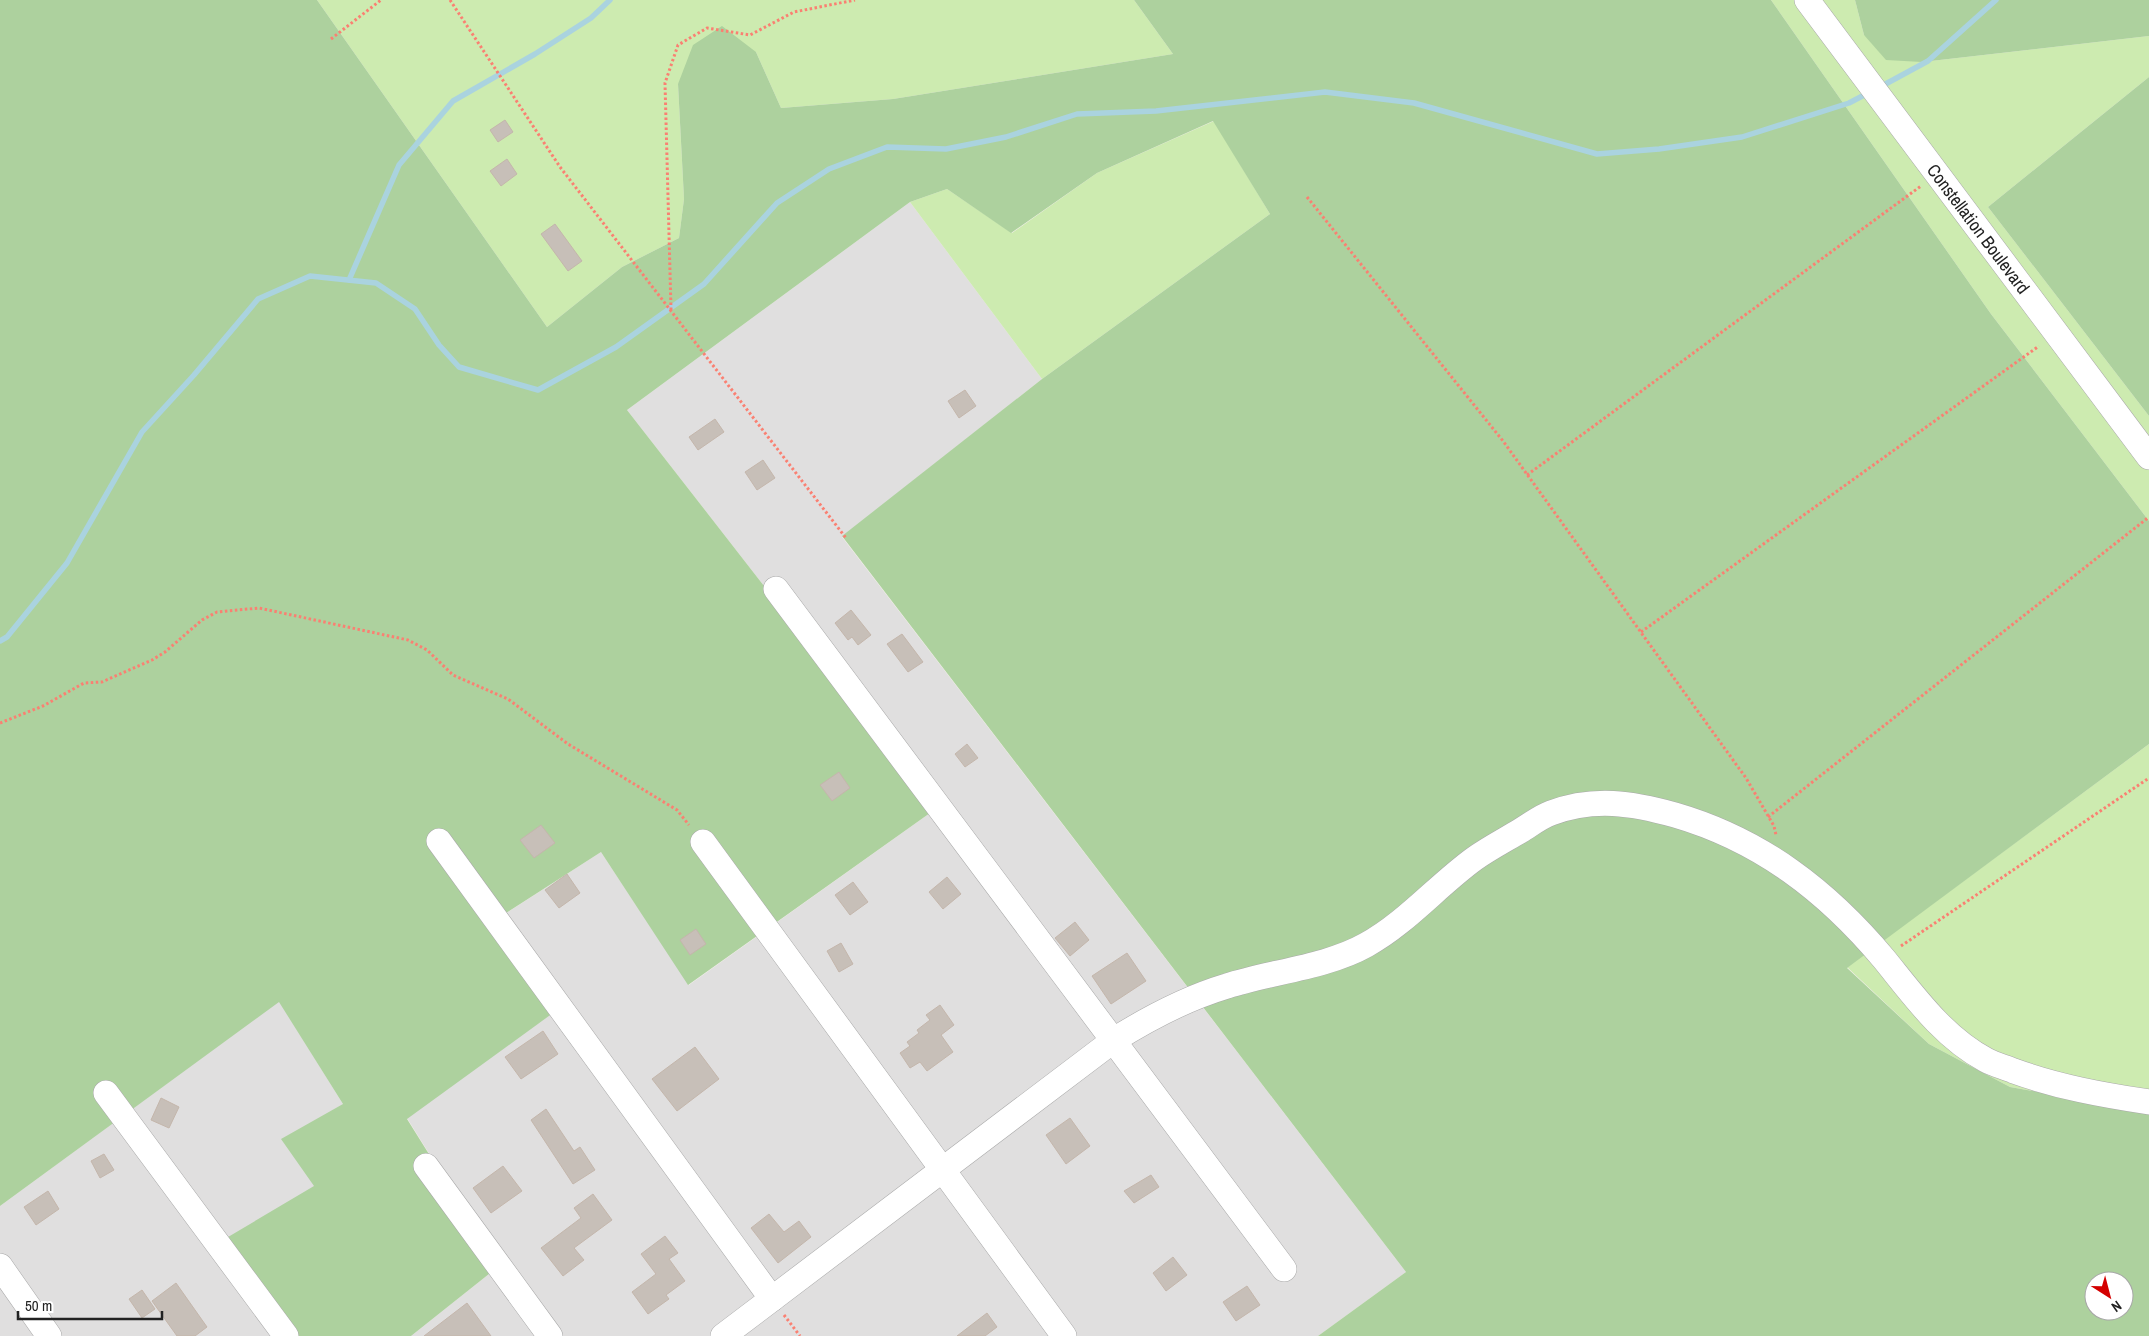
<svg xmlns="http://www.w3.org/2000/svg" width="2149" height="1336" font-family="'Archivo Narrow',sans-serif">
	<rect width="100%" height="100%" fill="#f2efe9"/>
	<g fill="#e0dfdf">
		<path d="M910 202 1042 379 842 537 1406 1272 1318 1336H411L499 1266 407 1118 552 1013 494 921 601 852 689 985 937 808 627 410Z"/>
		<path d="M279 1001 343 1104 314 1186 293 1336H0V1206Z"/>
	</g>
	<g fill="#cdebb0">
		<path d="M317 0H1134L1173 54 893 99 781 108 756 52 678 84 684 199 679 238 622 267 547 327Z"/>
		<path d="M1771 0H1855L1864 35 1922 62 2149 36V77L1988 207 2149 416V521L1991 314Z"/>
		<path d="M1214 121 1270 214 1042 379 910 202 947 189 1012 233 1097 173Z"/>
		<path d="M2149 744V1111L2010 1087 1929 1044 1847 967Z"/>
	</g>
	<g fill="#add19e" fill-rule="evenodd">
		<path d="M0 0H317L547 327 622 267 679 238 684 199 678 84 693 45 722 26 756 52 781 108 893 99 1173 54 1134 0H1771L1991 314 2149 521V744L1847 968 1929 1044 2010 1087 2149 1111V1336H1318L1406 1272 842 536 1042 379 1270 214 1213 121 1097 173 1011 233 947 189 910 202 627 410 937 808 688 985 601 852 495 920 553 1013 407 1119 499 1266 411 1336H293L223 1240 314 1186 281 1139 343 1104 279 1002 0 1206ZM2094 1281H2124V1311H2094Z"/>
		<path d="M1855 0H2149V36L1922 62 1886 60 1864 35Z"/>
		<path d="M2149 77V416L1988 207Z"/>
	</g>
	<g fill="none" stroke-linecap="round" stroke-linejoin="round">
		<g stroke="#aad3df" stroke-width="5.5">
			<path d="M1880 87 1928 61 1996 0"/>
			<path d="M349 280 399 165 453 101 535 54 591 18 610 0"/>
			<path d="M0 641 7 637 67 563 142 432 194 375 258 299 310 276 376 283 415 309 439 345 459 367 538 390 616 347 704 284 777 203 829 169 887 147 946 149 1006 137 1077 114 1156 111 1325 92 1414 103 1597 154 1659 149 1742 137 1849 103 1870 92"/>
		</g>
	</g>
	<g fill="#c7bfb8" stroke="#c4b6ab">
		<path d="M505 120 513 132 498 142 490 130Z"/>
		<path d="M507 159 517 174 501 186 490 171Z"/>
		<path d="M555 224 582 261 568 271 541 234Z"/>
		<path d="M965 390 976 406 959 418 948 401Z"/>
		<path d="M715 419 724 432 698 450 689 437Z"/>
		<path d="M763 460 775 478 757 490 745 472Z"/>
		<path d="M851 610 871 635 858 645 852 637 848 640 835 623Z"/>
		<path d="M902 634 923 662 908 672 887 644Z"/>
		<path d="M967 744 978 758 965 767 955 754Z"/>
		<path d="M839 772 850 788 832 801 820 785Z"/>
		<path d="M541 825 555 843 534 858 520 840Z"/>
		<path d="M567 874 580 893 559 908 545 890Z"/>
		<path d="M947 877 961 894 943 909 929 892Z"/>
		<path d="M853 882 868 902 850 915 835 895Z"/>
		<path d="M1075 922 1089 940 1070 956 1055 938Z"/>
		<path d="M696 929 706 944 690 955 680 940Z"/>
		<path d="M841 943 853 964 839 972 827 951Z"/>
		<path d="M1127 953 1146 981 1111 1004 1092 976Z"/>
		<path d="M940 1005 954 1025 941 1035 953 1052 927 1071 920 1062 910 1068 900 1053 910 1046 907 1042 919 1033 917 1030 930 1020 926 1015Z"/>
		<path d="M543 1031 558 1054 521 1079 505 1057Z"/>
		<path d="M695 1047 719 1079 677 1111 652 1079Z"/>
		<path d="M161 1098 179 1107 169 1128 151 1120Z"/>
		<path d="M546 1109 574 1151 580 1147 595 1170 573 1184 531 1120Z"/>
		<path d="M1070 1118 1090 1146 1066 1164 1046 1135Z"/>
		<path d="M104 1154 114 1170 100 1178 91 1161Z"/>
		<path d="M503 1166 522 1191 491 1213 473 1188Z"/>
		<path d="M1151 1175 1159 1187 1134 1203 1124 1191Z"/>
		<path d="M48 1191 59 1209 36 1225 24 1207Z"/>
		<path d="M593 1194 612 1220 574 1248 584 1260 563 1276 541 1248 581 1218 574 1208Z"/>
		<path d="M769 1214 784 1232 799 1221 811 1237 778 1263 751 1228Z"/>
		<path d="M665 1236 678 1253 669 1259 685 1281 666 1295 669 1299 648 1314 632 1292 656 1274 641 1254Z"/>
		<path d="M1173 1257 1187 1275 1166 1291 1153 1273Z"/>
		<path d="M176 1283 207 1327 195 1336H177L152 1301Z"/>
		<path d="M1247 1286 1260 1305 1236 1321 1223 1302Z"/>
		<path d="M142 1290 155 1309 142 1318 129 1299Z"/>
		<path d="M467 1303 491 1336H424Z"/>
		<path d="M987 1313 997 1327 985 1336H957Z"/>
	</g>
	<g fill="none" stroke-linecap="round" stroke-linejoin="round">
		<g stroke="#a9a9a9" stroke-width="26">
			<g id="minor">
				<path d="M1807 0 2149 457"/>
				<path d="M776 589 1284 1269"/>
				<path d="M439 841 772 1299"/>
				<path d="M703 842 1064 1336"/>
				<path d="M106 1093 286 1336"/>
				<path d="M426 1166 550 1336"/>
				<path d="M0 1266 49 1336"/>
				<path d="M723 1336 1114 1040C1149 1018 1187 998 1227 986 1270 972 1327 967 1366 945 1406 923 1437 886 1474 859 1488 849 1505 840 1520 831 1530 825 1540 817 1551 813 1594 797 1632 803 1675 815 1761 840 1827 891 1884 959 1914 996 1943 1037 1986 1060 1995 1065 2005 1067 2014 1071 2058 1087 2103 1095 2149 1102"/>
			</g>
		</g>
		<g stroke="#fa8072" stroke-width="3" stroke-dasharray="2.5 2.5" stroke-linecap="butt">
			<path d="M450 0 560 167 846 538"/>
			<path d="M331 39 381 0"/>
			<path d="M1307 197 1503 441 1746 778 1774 826 1776 835"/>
			<path d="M671 310 665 83 678 45 707 28 750 35 794 12 855 0"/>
			<path d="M1527 475 1921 186"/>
			<path d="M1641 632 2039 346"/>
			<path d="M0 723 43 706 84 683 102 682 152 660 165 652 202 620 217 612 259 608 408 640 427 650 453 675 508 699 568 744 677 810 689 825"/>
			<path d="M1768 817 2149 517"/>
			<path d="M1901 946 2149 778"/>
			<path d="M784 1315 800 1336"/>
		</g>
		<use href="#minor" stroke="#fff" stroke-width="25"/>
	</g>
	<g text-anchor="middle" stroke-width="5" stroke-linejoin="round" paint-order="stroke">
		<g font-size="18" fill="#222" stroke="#fff">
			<text transform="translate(1978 229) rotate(53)" y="6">Constellation Boulevard</text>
		</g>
	</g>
	<g transform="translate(2109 1296) rotate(144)"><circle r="24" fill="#ffffff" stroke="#a7a7a7"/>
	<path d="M0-4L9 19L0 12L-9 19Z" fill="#d40000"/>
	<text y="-8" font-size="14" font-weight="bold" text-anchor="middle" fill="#222222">N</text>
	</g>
	<path d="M18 1311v8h144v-8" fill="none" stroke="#222222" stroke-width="2.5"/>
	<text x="25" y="1311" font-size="15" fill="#222222" stroke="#ffffff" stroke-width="4" paint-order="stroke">50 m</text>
</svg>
